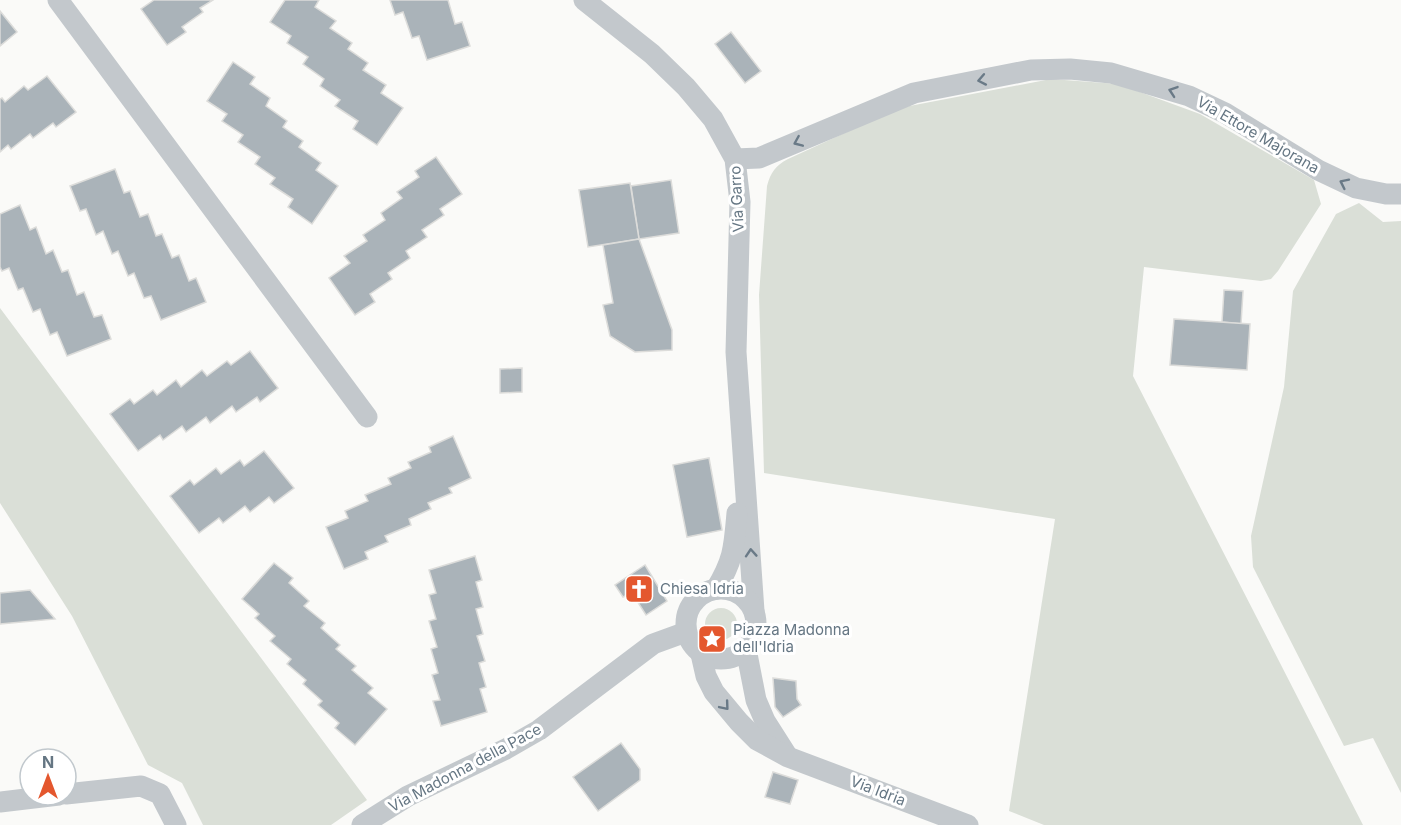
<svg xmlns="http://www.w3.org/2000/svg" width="1401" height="825" font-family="Inter,sans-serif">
	<rect width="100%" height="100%" fill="#fafaf8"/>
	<g fill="#dadfd7">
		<path d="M1051 79 1118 84 1200 114 1314 180 1321 204 1278 271 1271 279 1261 281 1144 267 1133 376 1363 825H1044L1009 811 1055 519 764 473 759 295 767 186C771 172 775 166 788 159L899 108Z"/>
		<path d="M1359 203 1383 222 1401 221V793L1373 738 1344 746 1253 567 1251 536 1284 387 1293 291 1336 214Z"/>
		<path d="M0 308 367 800 331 825H203L182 783 148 765 72 616 0 503Z"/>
		<circle cx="721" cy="624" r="16"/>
	</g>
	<g fill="#aab3b9" stroke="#dcdcda" stroke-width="1.5">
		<path d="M154 0H213L200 8 203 12 182 27 186 32 167 45 141 9Z"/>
		<path d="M285 0H319L315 7 336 21 330 28 352 43 348 49 368 63 363 70 386 85 381 93 403 108 377 145 353 129 358 121 335 106 340 100 320 86 324 79 303 64 308 57 287 43 291 36 270 22Z"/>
		<path d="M390 0H448L455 24 462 22 470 46 427 60 419 36 412 38 403 12 395 15Z"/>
		<path d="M0 11 17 32 0 46Z"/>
		<path d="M731 32 761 71 745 83 715 44Z"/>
		<path d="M233 62 255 77 250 84 270 98 266 106 287 121 283 127 303 141 299 147 321 163 316 170 338 186 312 224 288 207 293 199 270 184 275 178 255 164 260 157 238 142 243 135 222 121 227 114 207 101Z"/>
		<path d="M47 76 76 112 56 127 53 123 33 138 30 134 11 149 8 145 0 152V99L2 98 5 102 24 86 28 90Z"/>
		<path d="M436 157 462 194 440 209 444 215 422 230 427 237 406 251 410 258 388 273 392 279 370 294 375 302 355 315 329 278 350 263 344 256 367 241 363 235 385 220 381 213 402 198 397 192 419 177 415 171Z"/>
		<path d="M115 169 124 193 130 191 140 217 148 214 156 236 162 234 172 258 179 255 189 281 196 278 206 302 161 320 151 296 144 298 134 273 128 276 118 251 112 254 103 231 96 235 86 209 80 211 70 186Z"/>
		<path d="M671 180 679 233 639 239 631 186Z"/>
		<path d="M630 183 639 239 588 247 579 190Z"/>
		<path d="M20 205 30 230 36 227 46 254 53 250 62 272 68 270 77 295 84 292 94 317 102 315 111 339 67 356 57 332 50 335 40 309 33 312 23 288 18 290 9 268 2 271 0 267V214Z"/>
		<path d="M639 239 672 330V350L635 352 610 336 603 305 613 303 603 245Z"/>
		<path d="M1224 290 1243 291 1241 324 1222 322Z"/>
		<path d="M1174 319 1250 324 1247 370 1170 365Z"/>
		<path d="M250 351 278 388 260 402 257 397 236 412 232 406 210 423 206 417 186 432 182 426 163 440 160 435 138 451 110 414 130 399 134 404 153 390 157 395 176 380 181 387 202 370 207 376 227 361 231 365Z"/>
		<path d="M522 368V392L500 393V369Z"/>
		<path d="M453 436 471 478 449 488 452 493 428 503 431 509 409 519 411 525 385 536 388 542 365 552 368 559 344 569 326 527 348 518 345 511 368 501 365 495 391 484 388 478 411 468 408 462 431 452 429 447Z"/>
		<path d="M264 451 294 488 274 503 269 497 250 512 245 506 223 523 219 518 199 533 170 496 190 480 194 485 216 468 221 474 240 460 244 466Z"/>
		<path d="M709 458 722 530 687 537 673 465Z"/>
		<path d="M475 556 482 580 476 582 483 607 476 609 483 634 477 636 485 661 479 663 486 687 480 689 487 712 441 726 433 701 440 700 432 675 438 673 431 649 437 647 429 621 436 619 429 595 436 593 429 570Z"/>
		<path d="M274 563 293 578 289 583 309 601 304 606 325 623 321 628 340 645 336 649 356 666 352 670 373 688 368 693 387 709 355 745 335 728 339 723 318 705 322 701 303 684 306 680 287 664 291 659 270 641 275 636 255 618 259 614 242 599Z"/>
		<path d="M645 565 667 601 646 615 632 593 623 597 615 585Z"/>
		<path d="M30 590 55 619 0 624V593Z"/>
		<path d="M773 678 796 681 797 699 801 705 783 717 775 707Z"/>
		<path d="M621 743 640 769V780L598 811 573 777Z"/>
		<path d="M773 772 798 780 790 804 765 797Z"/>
	</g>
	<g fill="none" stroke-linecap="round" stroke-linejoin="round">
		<g stroke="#c3c8cc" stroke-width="21">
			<path d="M58 0 367 417"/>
			<path d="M584 0 652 54 686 87 713 119 735 159 740 202 736 352 754 611"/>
			<path d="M735 159 759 158 914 93 1031 70 1070 69 1111 73 1189 96 1225 113 1318 170 1356 188 1386 194H1401"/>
			<path d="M716 589C734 559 734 547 737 513"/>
			<circle cx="721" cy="624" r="35"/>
			<path d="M746 649 756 700 765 721 786 754"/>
			<path d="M701 654 706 676 714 692 739 722 757 740 788 757 968 825"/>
			<path d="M66 794 141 786 160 794 176 825"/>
			<path d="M0 802 59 795"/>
			<path d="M362 825 408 796 506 749 539 730 653 644 686 632"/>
		</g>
	</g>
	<defs><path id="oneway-chevron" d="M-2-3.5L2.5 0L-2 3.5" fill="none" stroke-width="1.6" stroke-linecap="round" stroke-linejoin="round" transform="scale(1.5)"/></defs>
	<g stroke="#6a7a87">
		<use href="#oneway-chevron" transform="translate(982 80) rotate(169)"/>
		<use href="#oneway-chevron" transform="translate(1173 91) rotate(-161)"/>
		<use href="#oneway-chevron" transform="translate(798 142) rotate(157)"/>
		<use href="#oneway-chevron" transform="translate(1344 183) rotate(-154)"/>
		<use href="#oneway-chevron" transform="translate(751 553) rotate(-94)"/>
		<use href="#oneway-chevron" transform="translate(725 706) rotate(50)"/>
	</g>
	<defs>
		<g id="church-square" transform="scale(1.5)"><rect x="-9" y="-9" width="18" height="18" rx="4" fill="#e4572e" stroke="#fff"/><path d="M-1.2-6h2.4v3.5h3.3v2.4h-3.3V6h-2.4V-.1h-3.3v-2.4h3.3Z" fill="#fff"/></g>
		<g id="sight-square" transform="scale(1.5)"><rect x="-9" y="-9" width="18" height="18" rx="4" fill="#e4572e" stroke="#fff"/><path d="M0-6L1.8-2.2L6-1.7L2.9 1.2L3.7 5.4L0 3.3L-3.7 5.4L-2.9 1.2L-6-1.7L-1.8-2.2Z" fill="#fff"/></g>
	</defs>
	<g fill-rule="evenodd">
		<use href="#church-square" x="639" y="589"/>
		<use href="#sight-square" x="712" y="639"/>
	</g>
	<g text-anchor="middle" stroke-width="6" stroke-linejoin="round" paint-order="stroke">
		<g font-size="15" fill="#657683" stroke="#fff">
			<text transform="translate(1258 135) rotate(30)" y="5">Via Ettore Majorana</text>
			<text transform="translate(737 199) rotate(-93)" y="5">Via Garro</text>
			<text transform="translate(465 768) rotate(-28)" y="5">Via Madonna della Pace</text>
			<text transform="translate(878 791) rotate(21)" y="5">Via Idria</text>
		</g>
		<g font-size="15" fill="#657683" stroke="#fff" text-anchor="start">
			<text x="660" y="594">Chiesa Idria</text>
			<text x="733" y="635">Piazza Madonna<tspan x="733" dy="17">dell'Idria</tspan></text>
		</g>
	</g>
	<g transform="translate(48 777)"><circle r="28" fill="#ffffff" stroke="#c1c8cd" stroke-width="1.5"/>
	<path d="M0-4.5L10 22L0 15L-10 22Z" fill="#e4572e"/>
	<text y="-9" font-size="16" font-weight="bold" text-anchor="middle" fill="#657683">N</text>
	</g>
</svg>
